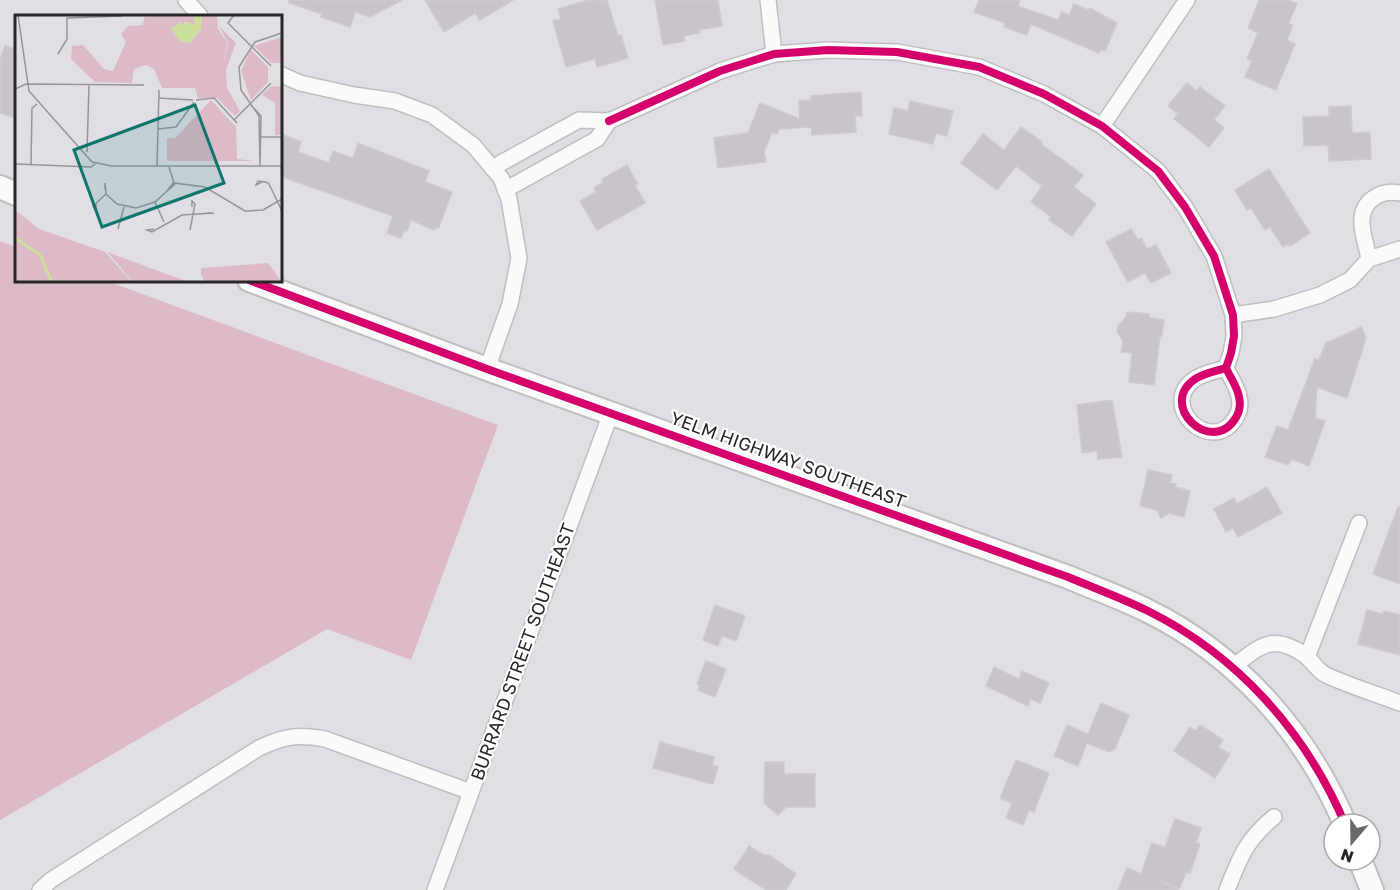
<svg xmlns="http://www.w3.org/2000/svg" width="1400" height="890" font-family="'Golos Text',sans-serif">
	<rect width="100%" height="100%" fill="#e2dee5"/>
	<path fill="#dcbac8" d="M0 241 16 247V280L107 281 498 425 411 660 327 629 0 820Z"/>
	<g fill="#c8c4ca" stroke="#cecad0" stroke-width="1.5">
		<path d="M289 0H402L370 17 355 12 350 27 321 17 322 14 289 3Z"/>
		<path d="M425 0H513L480 20 475 13 444 32Z"/>
		<path d="M588 0H607L618 36 621 35 628 58 597 67 595 59 566 67 553 21 561 19 558 9Z"/>
		<path d="M655 0H718L722 26 699 30 700 33 684 36 685 41 663 45Z"/>
		<path d="M979 0H1020L1018 6 1058 20 1062 12 1069 15 1074 4 1088 10 1090 8 1117 23 1105 51 1101 49 1099 53 1031 24 1027 35 1004 27 1005 23 974 12Z"/>
		<path d="M1259 0H1288L1297 4 1288 24 1293 25 1287 40 1295 44 1276 90 1245 77 1252 61 1247 59 1258 33 1248 28Z"/>
		<path d="M5 46 16 49V118L0 113V59Z"/>
		<path d="M1187 83 1196 91 1200 87 1225 106 1214 120 1224 128 1209 147 1174 119 1178 114 1168 106Z"/>
		<path d="M861 92 862 116H855L856 132 812 135 811 127 779 129 777 134 772 132 764 152 766 162 718 168 714 138 748 133 760 103 800 119 799 101 811 100V96Z"/>
		<path d="M910 101 953 111 947 136 936 133 933 144 889 134 894 108 908 111Z"/>
		<path d="M1351 106 1352 133 1370 132 1371 159 1329 161 1328 145 1304 146 1303 117 1329 116V107Z"/>
		<path d="M1021 127 1042 142 1041 144 1083 175 1074 187 1096 204 1072 236 1049 220 1051 217 1031 202 1042 186 1016 166 997 190 961 163 983 134 1004 150Z"/>
		<path d="M284 135 301 142 298 152 329 163 333 151 353 158 358 143 429 171 425 182 452 192 439 227 433 230 411 220 407 231 404 230 401 238 387 233 393 216 280 176V136L284 138Z"/>
		<path d="M627 165 638 184 635 185 645 203 597 230 580 201 596 192 594 188 603 182 602 179Z"/>
		<path d="M1269 169 1310 233 1290 246 1288 244 1283 247 1270 227 1265 230 1251 208 1247 210 1235 190Z"/>
		<path d="M1131 229 1138 240 1141 238 1147 249 1156 245 1171 273 1151 283 1145 273 1128 282 1106 242Z"/>
		<path d="M1127 312 1149 314 1150 318 1164 320 1162 336H1160L1154 385 1129 382 1132 353 1121 352 1123 341 1117 331 1118 326 1126 317Z"/>
		<path d="M1361 327 1366 338 1347 398 1317 387 1315 418 1325 421 1309 466 1291 459 1288 465 1265 457 1277 426 1288 430 1315 359 1319 360 1326 343Z"/>
		<path d="M1112 400 1122 457 1098 459 1097 451 1082 453 1077 405Z"/>
		<path d="M1148 470 1172 475 1170 483 1176 484 1175 487 1190 491 1184 517 1169 513 1161 518 1157 510 1140 506Z"/>
		<path d="M1267 487 1282 513 1238 537 1233 528 1226 532 1214 509 1234 498 1237 504Z"/>
		<path d="M1398 507H1400V584L1373 574Z"/>
		<path d="M715 605 745 616 736 641 722 636 718 646 703 640Z"/>
		<path d="M1367 610 1383 614 1384 611 1400 615V655L1358 644Z"/>
		<path d="M706 661 726 669 715 697 698 690 700 685 697 684Z"/>
		<path d="M994 667 1019 679 1022 671 1049 683 1040 703 1031 699 1028 706 986 686Z"/>
		<path d="M1101 703 1129 715 1115 749 1109 752 1087 743 1078 766 1054 756 1067 725 1088 734Z"/>
		<path d="M1200 725 1223 740 1218 747 1230 754 1215 778 1174 751 1190 727 1196 731Z"/>
		<path d="M660 742 714 757 712 765 718 767 713 784 653 768Z"/>
		<path d="M1016 760 1049 773 1034 812 1029 810 1023 825 1006 818 1012 803 1000 798Z"/>
		<path d="M765 762H784V774H815V807H786L778 815 764 803Z"/>
		<path d="M1175 819 1201 828 1196 843 1200 844 1190 873 1186 872 1180 888 1157 880 1179 890H1118L1127 868 1141 874 1152 843 1165 847Z"/>
		<path d="M749 846 764 855H769L796 874 786 890H766L734 869Z"/>
	</g>
	<g fill="none" stroke-linecap="round" stroke-linejoin="round">
		<g stroke="#bebfbf" stroke-width="18">
			<g id="street">
				<path d="M186 0 200 16"/>
				<path d="M768 0 774 54"/>
				<path d="M280 74 300 83 354 95 395 101 432 115 473 145 501 178 509 199 519 258 510 304 487 369"/>
				<path d="M609 121 720 71 774 54 828 50 897 52 979 67 1044 94 1102 126 1158 171 1185 207 1214 256 1233 315 1234 336 1231 353 1226 368C1230 377 1238 388 1239 397 1241 405 1239 413 1235 419 1211 456 1157 405 1195 379 1204 373 1216 371 1226 368"/>
				<path d="M1102 126 1187 0"/>
				<path d="M492 168 579 120 609 121 597 139 505 190"/>
				<path d="M1369 259C1367 248 1363 236 1362 225 1360 202 1379 189 1400 193"/>
				<path d="M1233 315 1274 309 1320 295 1350 280 1369 259 1400 249"/>
				<path d="M1307 657 1359 523"/>
				<path d="M1233 667C1260 646 1273 632 1306 656 1313 662 1318 671 1326 675 1350 686 1376 694 1400 703"/>
				<path d="M40 890 51 880 259 748C285 736 297 734 325 739L471 792"/>
				<path d="M435 890 611 413"/>
				<path d="M1227 890C1240 857 1246 840 1274 817"/>
			</g>
		</g>
		<g stroke="#bebfbf" stroke-width="26">
			<g id="secondary">
				<path d="M0 187 16 194"/>
				<path d="M249 280 487 369 1068 577C1094 588 1122 598 1148 611 1237 655 1306 732 1345 824"/>
				<path d="M1360 860 1372 890"/>
			</g>
		</g>
		<use href="#street" stroke="#fbfafb" stroke-width="15"/>
		<use href="#secondary" stroke="#fbfafb" stroke-width="22"/>
		<g stroke="#fff" stroke-width="11">
			<g id="cycleway">
				<path d="M609 121 720 71 774 54 828 50 897 52 979 67 1044 94 1102 126 1158 171 1185 207 1214 256 1233 315 1234 336 1231 353 1226 368C1230 377 1238 388 1239 397 1241 405 1239 413 1235 419 1211 456 1157 405 1195 379 1204 373 1216 371 1226 368"/>
				<path d="M249 280 487 369 1068 577C1094 588 1122 598 1148 611 1237 655 1306 732 1345 824"/>
			</g>
		</g>
		<use href="#cycleway" stroke="#d6006c" stroke-width="8"/>
	</g>
	<g text-anchor="middle" stroke-width="4.5" stroke-linejoin="round" paint-order="stroke">
		<g font-size="18" fill="#272727" stroke="#fff">
			<text transform="translate(788 460) rotate(20)" y="6">YELM HIGHWAY SOUTHEAST</text>
			<text transform="translate(523 652) rotate(-70)" y="6">BURRARD STREET SOUTHEAST</text>
		</g>
	</g>
	<g transform="translate(15 15)">
		<rect width="267" height="267" fill="#e2dee5"/>
		<path d="M130 0 180 1V10L170 7 168 11 165 7 156 14 166 26 175 28 186 14V0H202L203 14 212 27 208 50 213 28 204 11 221 28 211 55 212 73 225 96 220 101 202 83H183L180 73H147L139 54 131 50 119 54 117 68 80 67 56 44 57 31 68 30 89 54 98 56 111 27 106 19 113 11 128 10ZM267 22V48H256L239 31ZM236 35 253 52V67L236 85 226 56ZM256 71 267 72V120H260V88L247 80ZM196 85 221 112 222 144 240 146H152V123H160ZM0 195 24 214 90 237 117 267H0ZM92 237 173 267H118ZM253 248 267 267H190L186 259V253Z" fill="#dcbac8"/>
		<path d="M178 0 187 1 186 14 175 28 165 26 156 14 165 7 168 11 171 7 180 10Z" fill="#cbde9a"/>
		<path fill="none" stroke="#cbde9a" stroke-width="3" d="M0 223 25 240 37 267"/>
		<path fill="none" stroke="#979599" stroke-width="1.5" d="M3 0 14 76 77 147 97 151H267M219 0 213 8 256 51M43 39 52 24V3L107 1M0 74 11 69 129 70M143 83 178 85M181 85 199 83 222 108M235 89 246 101 245 151M219 105 256 68M143 114 161 112 179 87M245 122H267M72 137 74 70M0 149 76 152 80 149M16 150 17 93 22 89M142 151 144 75M245 151 244 101 226 75 224 52 240 27 267 18M154 152 159 168 190 172 230 196 248 195 267 184M159 167 152 176 160 169M247 167 241 170 243 166 251 167 254 169 267 196M90 174V168L91 179 102 189 121 193 140 187 152 176M140 187 149 207M81 188V195L78 191 91 179M105 207 103 214 109 192M139 214 132 215 137 217 167 200 199 198H192M175 215 180 189 177 186V192"/>
		<path fill="#0f766e" fill-opacity="0.15" stroke="#0f766e" stroke-width="3" d="M180 90 209 168 87 212 59 135Z"/>
		<rect width="267" height="267" fill="none" stroke="#272727" stroke-width="3"/>
	</g>
	<g transform="translate(1352 842) rotate(200)"><circle r="28" fill="#ffffff" stroke="#a9a9a9" stroke-width="1.5"/>
	<path d="M0-4.5L10 22L0 15L-10 22Z" fill="#68676a"/>
	<text y="-9" font-size="16" font-weight="bold" text-anchor="middle" fill="#272727">N</text>
	</g>
</svg>
